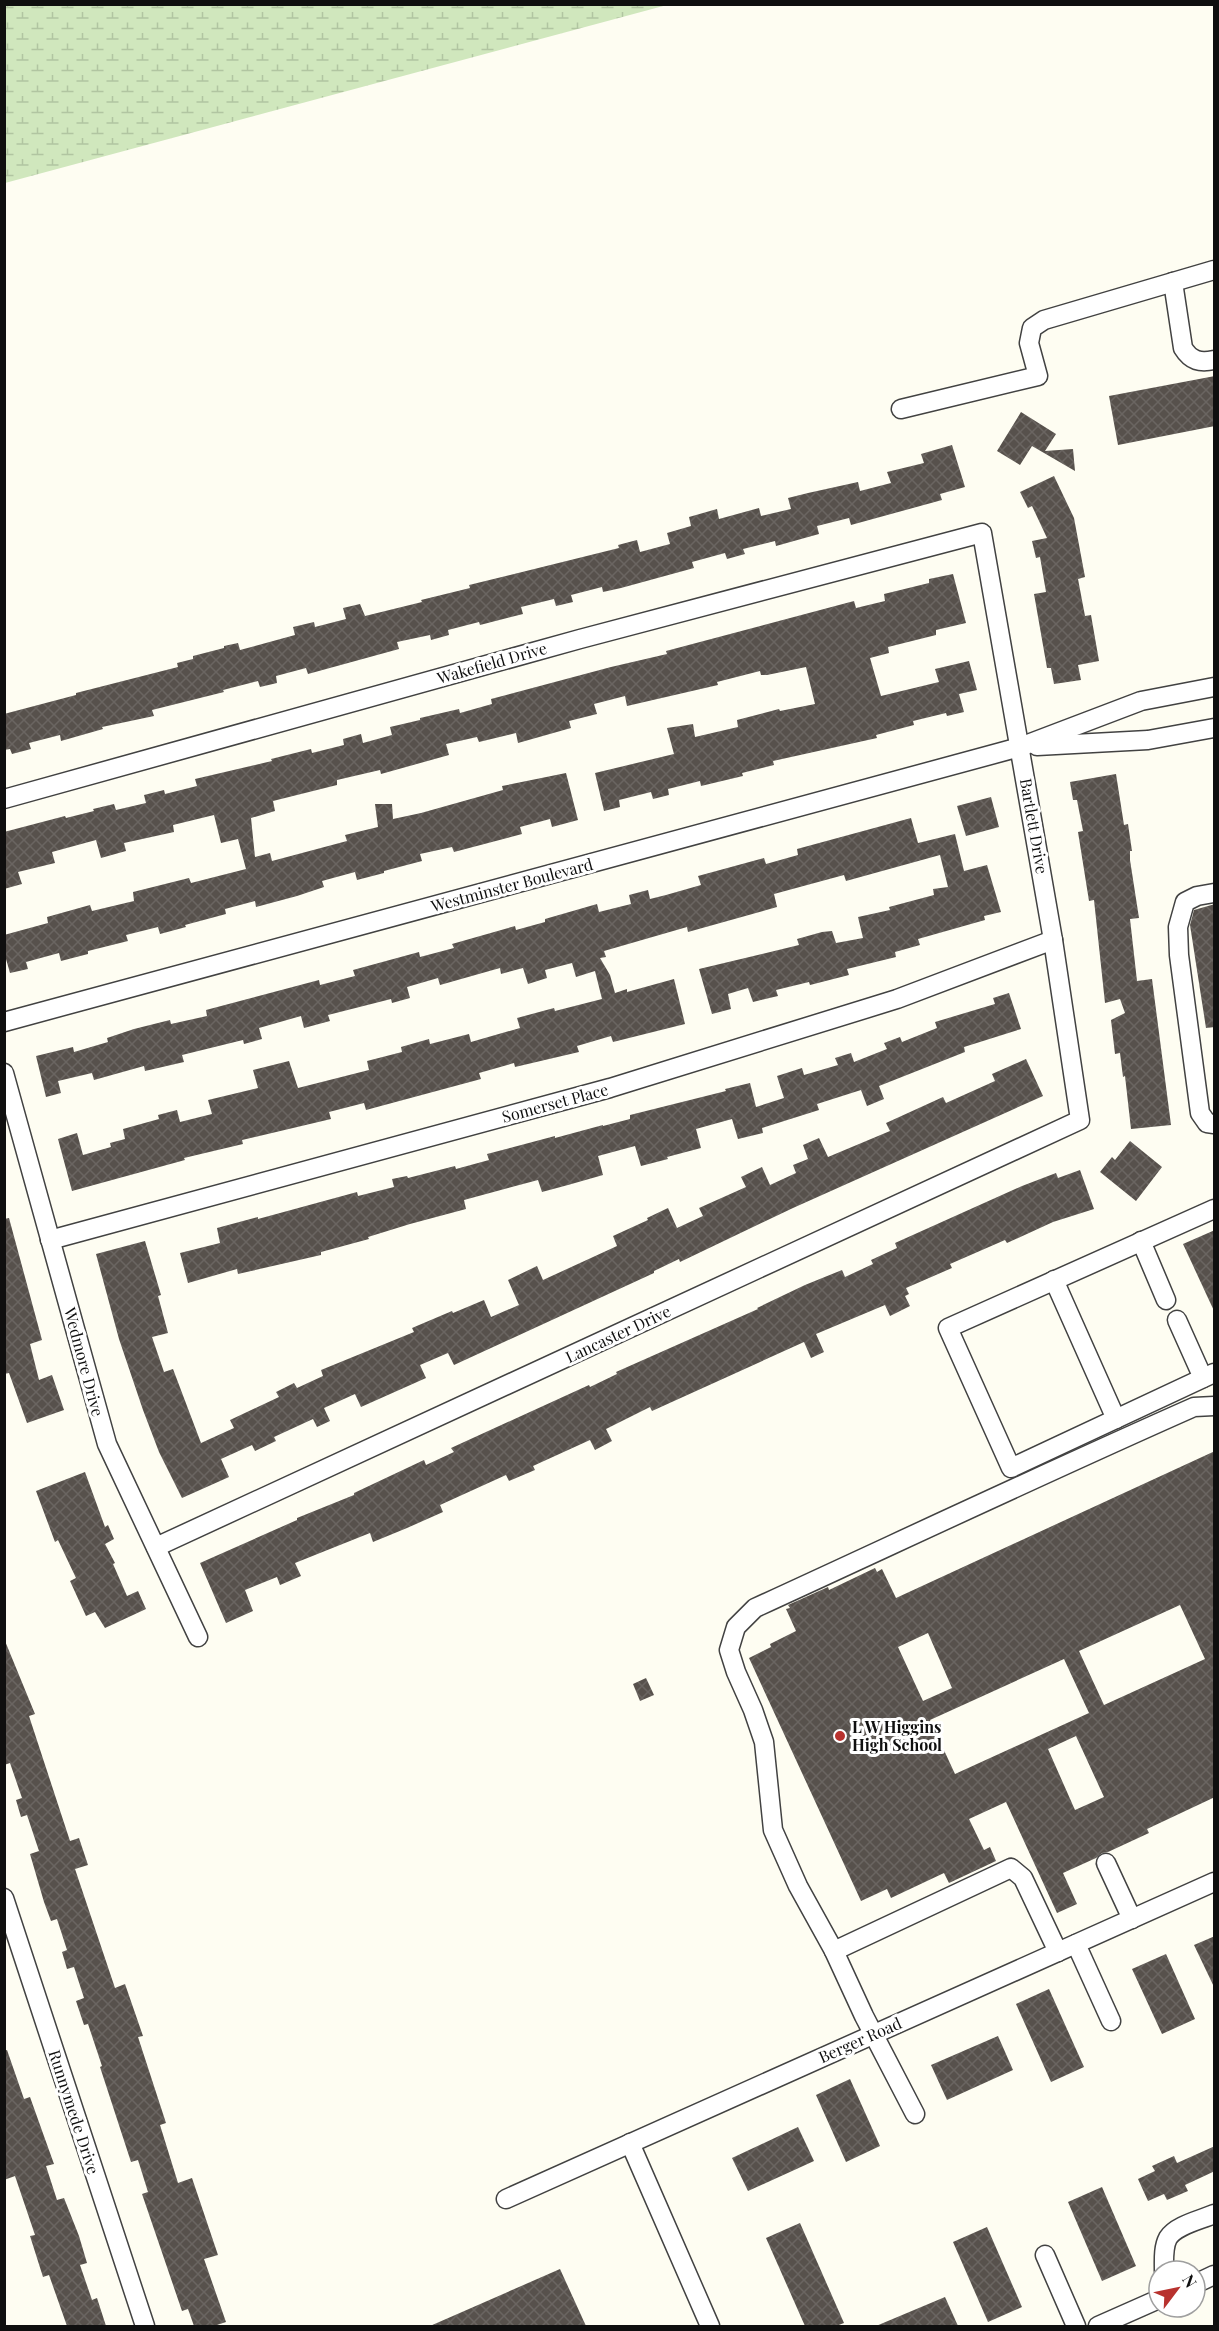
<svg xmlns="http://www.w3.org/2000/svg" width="1219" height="2331" font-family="'Playfair Display',serif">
	<defs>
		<pattern id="wetland-marsh" width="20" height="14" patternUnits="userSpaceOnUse" patternTransform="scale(1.5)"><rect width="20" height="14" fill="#d0e7bd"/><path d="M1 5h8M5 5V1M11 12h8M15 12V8" fill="none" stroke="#b1c5a1"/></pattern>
		<pattern id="building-cross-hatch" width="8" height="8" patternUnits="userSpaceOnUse" patternTransform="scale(1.5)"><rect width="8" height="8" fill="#57514c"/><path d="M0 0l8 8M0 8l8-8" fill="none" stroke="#6a6561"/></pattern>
	</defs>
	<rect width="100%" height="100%" fill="#fefdf2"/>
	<path fill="url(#wetland-marsh)" d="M5 4H667V5L5 183Z"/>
	<g fill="url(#building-cross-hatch)" fill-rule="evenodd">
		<path d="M1215 376V426L1118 445 1109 396Z"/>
		<path d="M1021 412 1056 434 1045 451 1073 449 1075 471 1032 446 1020 465 997 451Z"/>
		<path d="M952 445 965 487 940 494 942 500 851 525 849 518 817 526 819 534 776 546 775 541 743 549 745 554 727 559 725 553 692 562 694 568 621 588 603 592 602 587 571 595 573 602 556 606 554 599 521 607 523 614 480 625 479 622 448 630 449 635 431 640 430 635 397 642 399 649 308 674 306 668 276 676 277 683 260 687 258 681 223 690 224 692 152 710 154 716 102 727 103 729 61 741 60 735 29 743 31 749 12 754 10 749 4 750V714L76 695V693L178 667 177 663 193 659V656L224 648V646L238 643 240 650 295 635 293 627 314 622 315 627 346 619 343 608 360 604 365 616 422 602 421 600 470 588 469 585 619 548 618 545 637 540 640 552 670 544 667 533 691 526 689 517 717 509 719 519 759 508 761 516 791 509 788 498 808 493 858 482 860 491 891 483 887 472 924 463 921 454Z"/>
		<path d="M1054 476 1074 518 1085 577 1078 579 1085 616 1091 615 1099 661 1078 665 1081 680 1054 684 1051 668H1047L1034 594 1046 592 1040 557 1036 558 1032 541 1047 538 1032 506 1028 508 1020 492Z"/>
		<path d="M953 574 966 623 936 630V635L888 647 889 653 870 658 881 696 939 682 935 669 969 661 977 690 959 694 964 712 947 716 946 713 913 721 914 725 876 735 877 738 773 761 774 765 742 773 743 776 701 786 700 781 668 789 669 795 653 799 651 792 619 800 620 807 604 811 595 773 674 754 667 728 693 724 695 737 738 727 737 720 779 709 780 711 815 704 806 667 767 675H761L760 671 717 682 718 685 627 706 625 696 594 704 597 714 569 721 571 728 518 743 516 733 479 742 477 737 446 744 449 755 381 774 380 770 337 780V785L273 801 275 811 251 818 255 857 270 853 272 861 347 841 345 835 378 827 375 804H392L393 819 421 813 503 790 502 786 566 773 578 820 552 827 550 819 520 827 522 834 454 852 452 847 420 854 422 861 384 871V873L357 880 355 872 322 881 324 887 297 896 256 907 255 901 225 909 226 914 185 925 186 927 160 934 158 927 126 935 128 941 88 951V954L61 961 59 953 26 962 28 969 10 973 4 952V935L48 923 47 917 90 905 92 911 134 901 133 892 189 878 191 883 246 869 238 839 221 843 214 815 173 825 174 832 124 843 126 851 101 858 96 840 52 852 55 863 18 872 22 884 4 889V832L65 816 66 818 94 811 93 809 114 804 116 810 146 803 144 795 164 790 165 794 197 786 195 779 272 761 271 759 311 749 312 753 344 745 343 739 361 734 363 743 392 735 390 727 420 720V718L459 709 460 713 492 704 491 699 611 667 667 654 666 651 854 601 856 608 885 601 884 594 929 583V579Z"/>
		<path d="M1116 774 1124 825 1128 824 1132 851H1130V860L1139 918 1130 919 1137 981 1152 979 1171 1125 1131 1129 1125 1076 1123 1077 1120 1053 1115 1054 1111 1020 1125 1013 1120 999 1105 1003 1094 900 1089 901 1078 832 1083 831 1077 800H1073L1070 782Z"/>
		<path d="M991 797 999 827 966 836 957 806Z"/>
		<path d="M911 818 918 843 955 834 964 871 987 865 1001 912 984 916 985 920 918 939 920 945 895 952 896 957 847 969 849 975 810 985 809 982 776 990 778 996 753 1002 748 988 728 994 731 1009 712 1014 699 969 799 945 797 939 822 932 832 931 836 943 863 938 858 917 890 910 889 907 934 895 933 889 948 887 940 855 846 881 844 875 774 894 777 907 688 932 687 927 604 951 606 957 600 958 610 975 615 993 627 989V992L674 979 685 1024 613 1042 611 1036 577 1046 579 1052 515 1067 514 1063 479 1073 481 1079 366 1110 364 1103 329 1112 331 1119 242 1140 243 1144 184 1158 185 1160 72 1191 58 1139 77 1133 83 1155 111 1147 110 1143 125 1139 123 1129 159 1119 158 1115 177 1110 180 1122 212 1114 208 1100 258 1088 253 1070 289 1061 298 1088 369 1070 367 1061 402 1052 401 1047 429 1039 430 1044 469 1034 471 1042 520 1028 517 1018 554 1008 555 1011 602 999 595 971 576 977 572 963 545 970 547 978 528 984 523 968 501 974 500 968 440 985 438 978 407 987 410 998 392 1003 391 999 328 1015 330 1021 304 1028 301 1016 259 1028 262 1039 244 1044 243 1040 182 1055 184 1062 145 1071 144 1066 94 1080 92 1073 58 1081 61 1093 46 1097 36 1056 73 1047 74 1052 108 1042 107 1038 134 1029 170 1020 171 1024 207 1016 206 1010 319 980 320 985 355 976 353 970 419 952 420 957 454 948 452 944 515 926 516 930 545 922V919L597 904 599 912 631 904 629 895 648 890 650 899 666 895 701 885 698 876 764 858 766 864 798 855 797 849Z"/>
		<path d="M1215 904V1027L1206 1028 1190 925 1194 910Z"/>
		<path d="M1009 993 1021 1029 964 1047 965 1052 879 1086 884 1099 867 1106 861 1090 817 1104 819 1110 762 1128 763 1133 738 1139 732 1119 696 1129 701 1148 667 1157 668 1159 641 1166 635 1146 598 1156 603 1175 568 1185 542 1192 538 1180 464 1200 466 1209 410 1224 368 1237 369 1239 321 1252V1255L238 1274 237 1269 188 1283 180 1253 220 1243 217 1228 258 1217V1219L357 1192 358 1196 394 1187 392 1179 407 1176 408 1178 455 1166 456 1169 489 1160 487 1154 555 1136V1138L603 1125V1126L630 1119V1115L726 1091 725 1089 750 1083 756 1107 784 1098 777 1076 802 1068 804 1075 838 1065 835 1058 851 1053 854 1062 887 1049 884 1043 900 1037 902 1042 937 1028 935 1022 995 1004 993 998Z"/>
		<path d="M1026 1059 1043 1096 793 1208 680 1262 679 1259 654 1271V1273L454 1365 448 1353 420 1365 426 1378 361 1407 355 1394 324 1408 330 1421 317 1427 313 1419 274 1437 276 1441 255 1451 252 1445 221 1459 229 1477 182 1498 159 1452 143 1410 119 1339 96 1254 145 1241 161 1295 158 1296 168 1333 152 1337 164 1372 173 1369 201 1443 234 1428 230 1420 279 1397 276 1392 294 1383 297 1388 323 1376 321 1370 414 1332 412 1328 452 1311 453 1313 484 1300 491 1317 519 1305 508 1280 537 1266 543 1280 617 1246 613 1236 648 1220 647 1218 668 1208 677 1228 703 1216 699 1208 746 1187 741 1177 762 1167 770 1185 796 1173 793 1165 808 1159 803 1145 819 1138 828 1157 890 1131 886 1123 943 1097 946 1103 995 1081 992 1074Z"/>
		<path d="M1130 1141 1162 1167 1136 1201 1100 1172 1112 1157 1115 1160Z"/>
		<path d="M1080 1170 1094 1209 1053 1222 1007 1243 1005 1240 950 1264 952 1268 906 1288 909 1294 905 1296 910 1306 890 1316 885 1305 816 1334 824 1352 811 1358 804 1342 652 1411 650 1407 606 1429 612 1441 595 1450 590 1440 533 1466 535 1470 509 1481 506 1475 440 1505 443 1512 407 1528 373 1542 370 1533 295 1563 301 1576 280 1585 277 1577 245 1590 253 1611 226 1623 200 1563 297 1520V1518L354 1495V1493L424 1460 426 1465 454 1452 451 1448 589 1385 590 1387 617 1374 616 1372 758 1309 757 1308 805 1285 842 1270 845 1277 873 1264 871 1260 897 1248 895 1243 1022 1186 1056 1173 1058 1178Z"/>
		<path d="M9 1218 42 1340 30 1344 39 1380 52 1375 64 1410 27 1423 9 1373 4 1374V1219Z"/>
		<path d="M1215 1230V1313L1183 1244Z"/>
		<path d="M1215 1451V1797L1147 1829 1149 1833 1108 1852 1102 1853 1096 1858 1063 1873 1077 1904 1057 1913 1006 1802 969 1819 984 1850 990 1847 996 1861 949 1883 944 1873 891 1898 887 1889 861 1901 749 1658 771 1647 770 1644 796 1631 786 1609 790 1608 788 1605 828 1587 829 1590 875 1568 877 1572 882 1569 896 1598ZM1180 1605 1205 1659 1104 1705 1079 1651ZM928 1633 952 1688 923 1701 898 1647ZM1064 1659 1089 1713 955 1774 930 1720ZM1076 1736 1104 1797 1075 1810 1048 1749Z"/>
		<path d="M85 1472 105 1527 108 1525 114 1539 105 1544 115 1563 113 1564 127 1596 138 1591 146 1609 105 1628 95 1612 86 1616 70 1581 76 1578 58 1540 55 1542 36 1491Z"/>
		<path d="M5 1641 35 1714 29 1716 70 1841 79 1838 88 1865 75 1869 115 1988 125 1984 143 2036 138 2037 166 2123 160 2125 178 2183 192 2178 218 2255 204 2259 226 2322 214 2326H194L188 2309 182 2311 142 2194 148 2192 138 2160 131 2162 100 2067 102 2066 88 2024 84 2025 76 2001 84 1998 74 1967 67 1969 62 1952 67 1950 57 1919 51 1921 44 1902 30 1854 39 1851 27 1815 21 1817 16 1800 22 1798 10 1763 4 1765Z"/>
		<path d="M646 1678 654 1695 640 1701 633 1684Z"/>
		<path d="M1215 1936V1989L1194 1945Z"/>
		<path d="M1166 1954 1195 2019 1162 2034 1132 1969Z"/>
		<path d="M1049 1989 1084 2067 1051 2082 1016 2004Z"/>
		<path d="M998 2036 1013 2070 947 2100 931 2065Z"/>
		<path d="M7 2050 24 2099 30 2097 45 2139 54 2164 46 2166 57 2200 64 2198 79 2236 87 2263 80 2265 92 2300 97 2298 106 2326H67L49 2275 43 2277 30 2236 35 2235 15 2176 4 2180V2051Z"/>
		<path d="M850 2079 880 2146 846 2162 816 2095Z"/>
		<path d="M798 2127 814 2161 748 2191 732 2158Z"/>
		<path d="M1215 2146V2171L1185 2185 1188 2191 1167 2200 1164 2194 1148 2201 1138 2179 1155 2171 1152 2166 1174 2156 1177 2163Z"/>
		<path d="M1102 2187 1136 2266 1102 2281 1068 2202Z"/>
		<path d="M800 2223 844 2323 836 2326H805L766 2238Z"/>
		<path d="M987 2227 1022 2307 988 2322 953 2242Z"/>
		<path d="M560 2269 586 2326H430Z"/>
		<path d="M945 2297 958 2326H876Z"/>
	</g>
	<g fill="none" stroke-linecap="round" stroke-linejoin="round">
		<g stroke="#424242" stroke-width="21">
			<g id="minor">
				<path d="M1173 282 1183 348C1191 361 1200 363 1214 360"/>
				<path d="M901 409 1038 376 1029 343 1032 328 1044 320 1214 270"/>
				<path d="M1037 746 1148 740 1214 728"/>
				<path d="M4 799 580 639 982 533 1053 940 1080 1120 156 1547"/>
				<path d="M1214 893 1197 896 1185 902 1178 927 1179 955 1200 1113 1207 1123 1214 1124"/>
				<path d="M4 1022 1020 747 1141 701 1214 687"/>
				<path d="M4 1073 107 1444 198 1637"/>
				<path d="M1214 1209 948 1328 1011 1468 1214 1373"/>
				<path d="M50 1240 610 1088 897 999 1053 940"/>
				<path d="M1141 1241 1166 1300"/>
				<path d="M1054 1280 1116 1419"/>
				<path d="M1177 1320 1203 1378"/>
				<path d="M1106 1863 1132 1919"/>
				<path d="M4 1898 145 2326"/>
				<path d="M1076 1944 1111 2021"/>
				<path d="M834 1951 798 1886 773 1830 764 1742 753 1710 736 1672 729 1650 736 1627 755 1608C901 1541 1047 1472 1194 1407L1214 1406"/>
				<path d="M915 2114 864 2016 834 1951 1011 1868 1023 1878 1058 1952"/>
				<path d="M630 2143 710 2326"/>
				<path d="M506 2199 1214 1882"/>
				<path d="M1045 2255 1076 2326"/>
				<path d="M1164 2271C1164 2261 1163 2247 1168 2238 1176 2225 1201 2220 1214 2214"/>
				<path d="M1195 2284 1214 2275"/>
				<path d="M1098 2326 1159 2299"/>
			</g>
		</g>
		<use href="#minor" stroke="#fff" stroke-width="18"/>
	</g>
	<circle fill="#b8322e" stroke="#fff" stroke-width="2" cx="840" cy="1736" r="6"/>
	<g text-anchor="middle" stroke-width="6" stroke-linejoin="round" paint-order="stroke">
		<g font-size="16" fill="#0f0f0f" stroke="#fff">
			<text transform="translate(492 663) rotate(-16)" y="6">Wakefield Drive</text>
			<text transform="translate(1034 826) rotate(80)" y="6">Bartlett Drive</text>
			<text transform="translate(512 885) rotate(-15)" y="6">Westminster Boulevard</text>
			<text transform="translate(555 1103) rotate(-15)" y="6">Somerset Place</text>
			<text transform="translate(618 1334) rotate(-25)" y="6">Lancaster Drive</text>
			<text transform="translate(84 1362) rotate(75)" y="6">Wedmore Drive</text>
			<text transform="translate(860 2040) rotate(-24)" y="6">Berger Road</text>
			<text transform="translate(74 2112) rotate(72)" y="6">Runnymede Drive</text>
		</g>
		<g font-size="16" font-weight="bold" fill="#0f0f0f" stroke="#fff" text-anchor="start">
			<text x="852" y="1733">L W Higgins<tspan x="852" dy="18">High School</tspan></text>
		</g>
	</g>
	<rect width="1219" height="2331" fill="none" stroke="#0f0f0f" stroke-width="12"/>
	<g transform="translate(1177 2289) rotate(58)"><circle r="28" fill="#ffffff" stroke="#9f9f9f" stroke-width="1.5"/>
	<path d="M0-4.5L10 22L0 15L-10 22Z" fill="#b8322e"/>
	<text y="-9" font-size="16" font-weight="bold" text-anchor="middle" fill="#0f0f0f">N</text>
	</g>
</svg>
